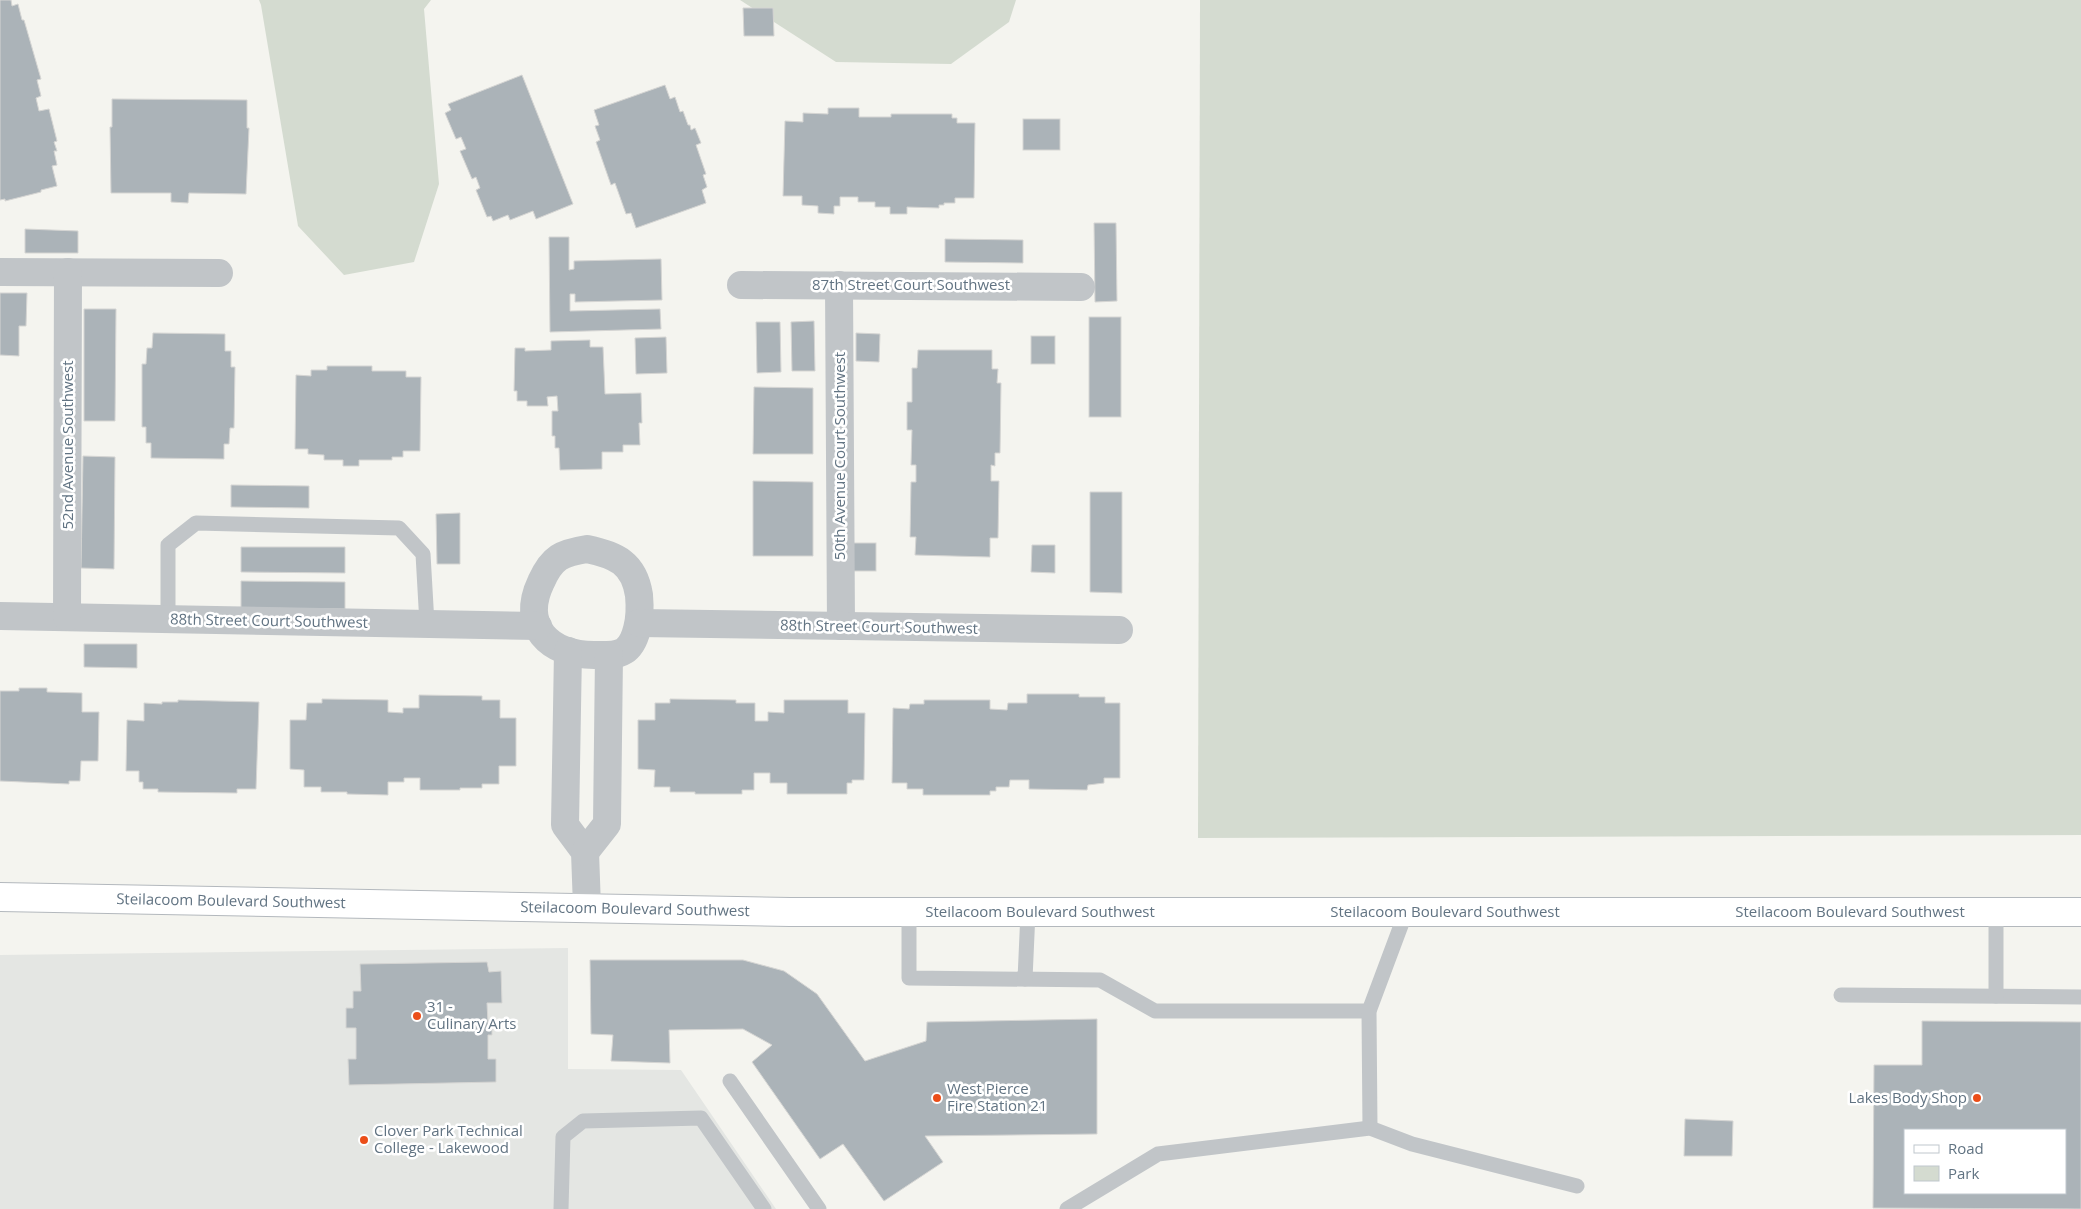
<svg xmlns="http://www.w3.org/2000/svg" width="2081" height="1209" font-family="'Open Sans',sans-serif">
	<rect width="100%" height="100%" fill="#f4f4ef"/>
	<path fill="#e4e6e3" d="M568 948V1069L681 1070 776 1209H0V955Z"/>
	<g fill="#d4dbd0">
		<path d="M259 0H431L424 9 439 184 414 262 344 275 298 226 261 5Z"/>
		<path d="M740 0H1016L1009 22 951 64 836 62Z"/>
		<path d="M1200 0H2081V835L1198 838Z"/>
	</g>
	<g fill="#abb3b8" stroke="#d5d5d3" fill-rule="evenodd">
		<path d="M0 0H11L12 6 18 4 22 20H24L41 79 37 80 41 96 36 98 39 111 49 109 57 141 54 142 57 151H54L57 165 52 166 57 186 41 190V192L5 201V199L0 200Z"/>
		<path d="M743 8H773L774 36H744Z"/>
		<path d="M522 75 573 204 536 219 533 211 510 220 508 215 493 221 491 216 487 217 476 190 480 188 476 177 472 179 460 151 466 149 461 137 456 139 445 113 451 110 448 104Z"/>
		<path d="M665 85 670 99 675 97 680 112 683 111 688 125H690L691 130 695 128 701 143 696 145 706 174 703 175 707 187 702 190 706 203 636 228 631 213 626 214 615 183 611 185 596 142 600 140 595 126 599 125 594 110Z"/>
		<path d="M112 99 247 100V128H249L246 194 189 193 188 203 171 202V193H111L110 127H112Z"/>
		<path d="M828 108H859V117H891V114H952V118H957V123H975L974 198H955V203H944V205H939V208L907 207V214H890V207H875V202H858V197H840V206H834V214L818 213V206L802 205V196H783L785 121 803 122V113L828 114Z"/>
		<rect x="1023" y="119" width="37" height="31"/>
		<path d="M1094 223H1116L1117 301 1095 302Z"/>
		<path d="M25 229 78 231V253H25Z"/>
		<path d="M549 237H569V270L574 269V261L661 259 662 300 575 302V294H570V311L660 309 661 329 550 332Z"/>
		<path d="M945 239 1023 240V263L945 262Z"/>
		<path d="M0 293H27L26 326H19V356L0 355Z"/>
		<path d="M84 309H116L115 421H84Z"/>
		<rect x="1089" y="317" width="32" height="100"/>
		<path d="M814 321 815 371H792L791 322Z"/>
		<path d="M756 322H780L781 372 757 373Z"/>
		<path d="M153 333 225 334V351H231V367H235L234 428H230L229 444H224V459L151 458V443H146V427H142V364H146L147 348H152Z"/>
		<path d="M856 333 880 334 879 362 856 361Z"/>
		<rect x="1031" y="336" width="24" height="28"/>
		<path d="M666 337 667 373 636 374 635 338Z"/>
		<path d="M590 340V347H603L605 394 641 393 642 423H639L640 445H623V452H602V469L560 470 559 448H555V436H552V411H558L557 396 547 397 548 406H527V401H517V391H514L515 348H525V351L551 350V341Z"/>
		<path d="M918 350H992V369H998L997 383H1001L1000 453H995V466L991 465V481H999L998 538H990V557L915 555 916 537H910L911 482H916V465H911L912 430H907V402H912V368H917Z"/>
		<path d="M327 366H372V371H406V377H421L420 451H403V457H392V460H359V466H343V460H324V455L308 454V449H295L296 375 311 376V370H327Z"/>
		<path d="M754 387 813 388V454H753Z"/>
		<path d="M83 456 115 457 114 569 81 568Z"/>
		<path d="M753 481 813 482V556H753Z"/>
		<path d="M231 485 309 486V508L231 507Z"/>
		<path d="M1090 492H1122V593L1090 592Z"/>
		<path d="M460 513V564H437L436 514Z"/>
		<rect x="853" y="543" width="23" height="28"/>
		<path d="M1032 545H1055V573L1031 572Z"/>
		<path d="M241 547H345V573L241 572Z"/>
		<path d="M241 581 345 582V609L241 608Z"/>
		<path d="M84 644H137V668L84 667Z"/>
		<path d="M19 688H47V692L82 693V712H99L98 761H81L80 781H69V784L0 781V691H19Z"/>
		<path d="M1027 694H1079V697H1105V703H1120V778H1104V783L1088 785 1087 790 1029 789V780H1010L1009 787H996V791H990V795H923V789H907V783H892L893 708 909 709 910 704H924V700H990V709L1007 710 1008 703H1027Z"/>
		<path d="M419 695 482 696V700H500V718H516V766H499V784H482V788H460V790H420V778H404V782H388V795L347 794V792H321V787H304V770L290 769V720H306L307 703H322V699L388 700V712L403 713V708H419Z"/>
		<path d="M670 699 736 700V703H755V721H768V712L784 713V700H848V713H865L864 780H852V783H847V794H787V783H770V773H754V790H742V794H695V792H670V787H654L655 770 638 769V720H655V703H670Z"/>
		<path d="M178 700 259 702 256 789H237V793L158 792V789H143V782H139V771H126L127 720 144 721V703L162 704V702H178Z"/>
		<path d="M590 960H743L784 971 817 994 865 1061 926 1041 927 1022 1097 1019V1134L925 1136 943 1162 884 1201 843 1144 820 1159 752 1062 772 1045 743 1029 669 1030 670 1063 611 1061 613 1035 591 1034Z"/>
		<path d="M487 962 489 972 501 971 502 1003H487L488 1023H492V1035H488V1059H496V1082L349 1085 348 1059H356V1028H346V1008H353V991H361L360 964Z"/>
		<path d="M1922 1021 2081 1022V1209L1873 1208 1874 1065H1922ZM1905 1130H2065V1193H1905Z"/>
		<path d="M1685 1119 1733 1121 1732 1156H1684Z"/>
	</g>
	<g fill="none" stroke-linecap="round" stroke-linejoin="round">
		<g stroke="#b3b8bd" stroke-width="30">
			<path id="secondary" d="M0 897 790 912H2081"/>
		</g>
		<g stroke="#c1c5c8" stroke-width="15">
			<path d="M168 619V545L196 523 399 528 423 554 427 624"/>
			<path d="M909 912V978L1100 980 1155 1011H1369"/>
			<path d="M1025 979 1028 912"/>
			<path d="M1841 995 2081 997"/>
			<path d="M1996 996V912"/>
			<path d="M730 1081 819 1209"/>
			<path d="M1370 1128 1369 1011 1406 912"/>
			<path d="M561 1209 563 1137 583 1121 701 1118 764 1209"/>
			<path d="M1067 1209 1158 1154 1370 1128 1412 1144 1577 1186"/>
		</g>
		<g stroke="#c1c5c8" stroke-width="28">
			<path d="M0 272 219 273"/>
			<path d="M741 285 1081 287"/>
			<path d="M839 285 841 626"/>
			<path d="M587 549C616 555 634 563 639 595 640 606 640 618 637 629 635 637 632 646 624 651 616 656 604 655 594 655 549 655 520 626 541 582 552 557 562 553 587 549Z"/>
			<path d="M0 616 538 626"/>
			<path d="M67 617 68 272"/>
			<path d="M639 623 1119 630"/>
			<path d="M568 651 565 825 585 852 587 907"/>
			<path d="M585 852 607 824 609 655"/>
		</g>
		<use href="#secondary" stroke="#fff" stroke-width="28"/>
	</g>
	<g fill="#eb4e19" stroke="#fff" stroke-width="2">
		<circle cx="417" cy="1016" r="5"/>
		<circle cx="937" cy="1098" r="5"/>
		<circle cx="1977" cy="1098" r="5"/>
		<circle cx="364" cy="1140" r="5"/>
	</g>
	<g text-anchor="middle" stroke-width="5" stroke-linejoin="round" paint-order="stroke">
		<g font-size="15" fill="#617382" stroke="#fff">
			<text x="911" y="290">87th Street Court Southwest</text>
			<text transform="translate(68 445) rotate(-90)" y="5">52nd Avenue Southwest</text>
			<text transform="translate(840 456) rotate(-90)" y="5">50th Avenue Court Southwest</text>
			<text transform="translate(269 621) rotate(1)" y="5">88th Street Court Southwest</text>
			<text transform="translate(879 627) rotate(1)" y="5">88th Street Court Southwest</text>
			<text transform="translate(231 901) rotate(1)" y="5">Steilacoom Boulevard Southwest</text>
			<text transform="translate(635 909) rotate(1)" y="5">Steilacoom Boulevard Southwest</text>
			<text x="1040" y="917">Steilacoom Boulevard Southwest</text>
			<text x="1445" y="917">Steilacoom Boulevard Southwest</text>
			<text x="1850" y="917">Steilacoom Boulevard Southwest</text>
		</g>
		<g font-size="15" fill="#617382" stroke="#fff" text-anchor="start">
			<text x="427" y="1012">31 -<tspan x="427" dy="17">Culinary Arts</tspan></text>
			<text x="947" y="1094">West Pierce<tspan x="947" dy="17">Fire Station 21</tspan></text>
			<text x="1967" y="1103" text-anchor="end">Lakes Body Shop</text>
			<text x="374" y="1136">Clover Park Technical<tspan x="374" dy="17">College - Lakewood</tspan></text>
		</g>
	</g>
	<rect x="1904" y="1129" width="162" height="65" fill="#ffffff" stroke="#c0c7cd"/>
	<rect x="1914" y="1145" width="25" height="8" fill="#ffffff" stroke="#c0c7cd"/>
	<text x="1948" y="1154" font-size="15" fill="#617382">Road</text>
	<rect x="1914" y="1166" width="25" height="15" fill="#d4dbd0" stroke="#c0c7cd"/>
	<text x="1948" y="1179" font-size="15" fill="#617382">Park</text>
</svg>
